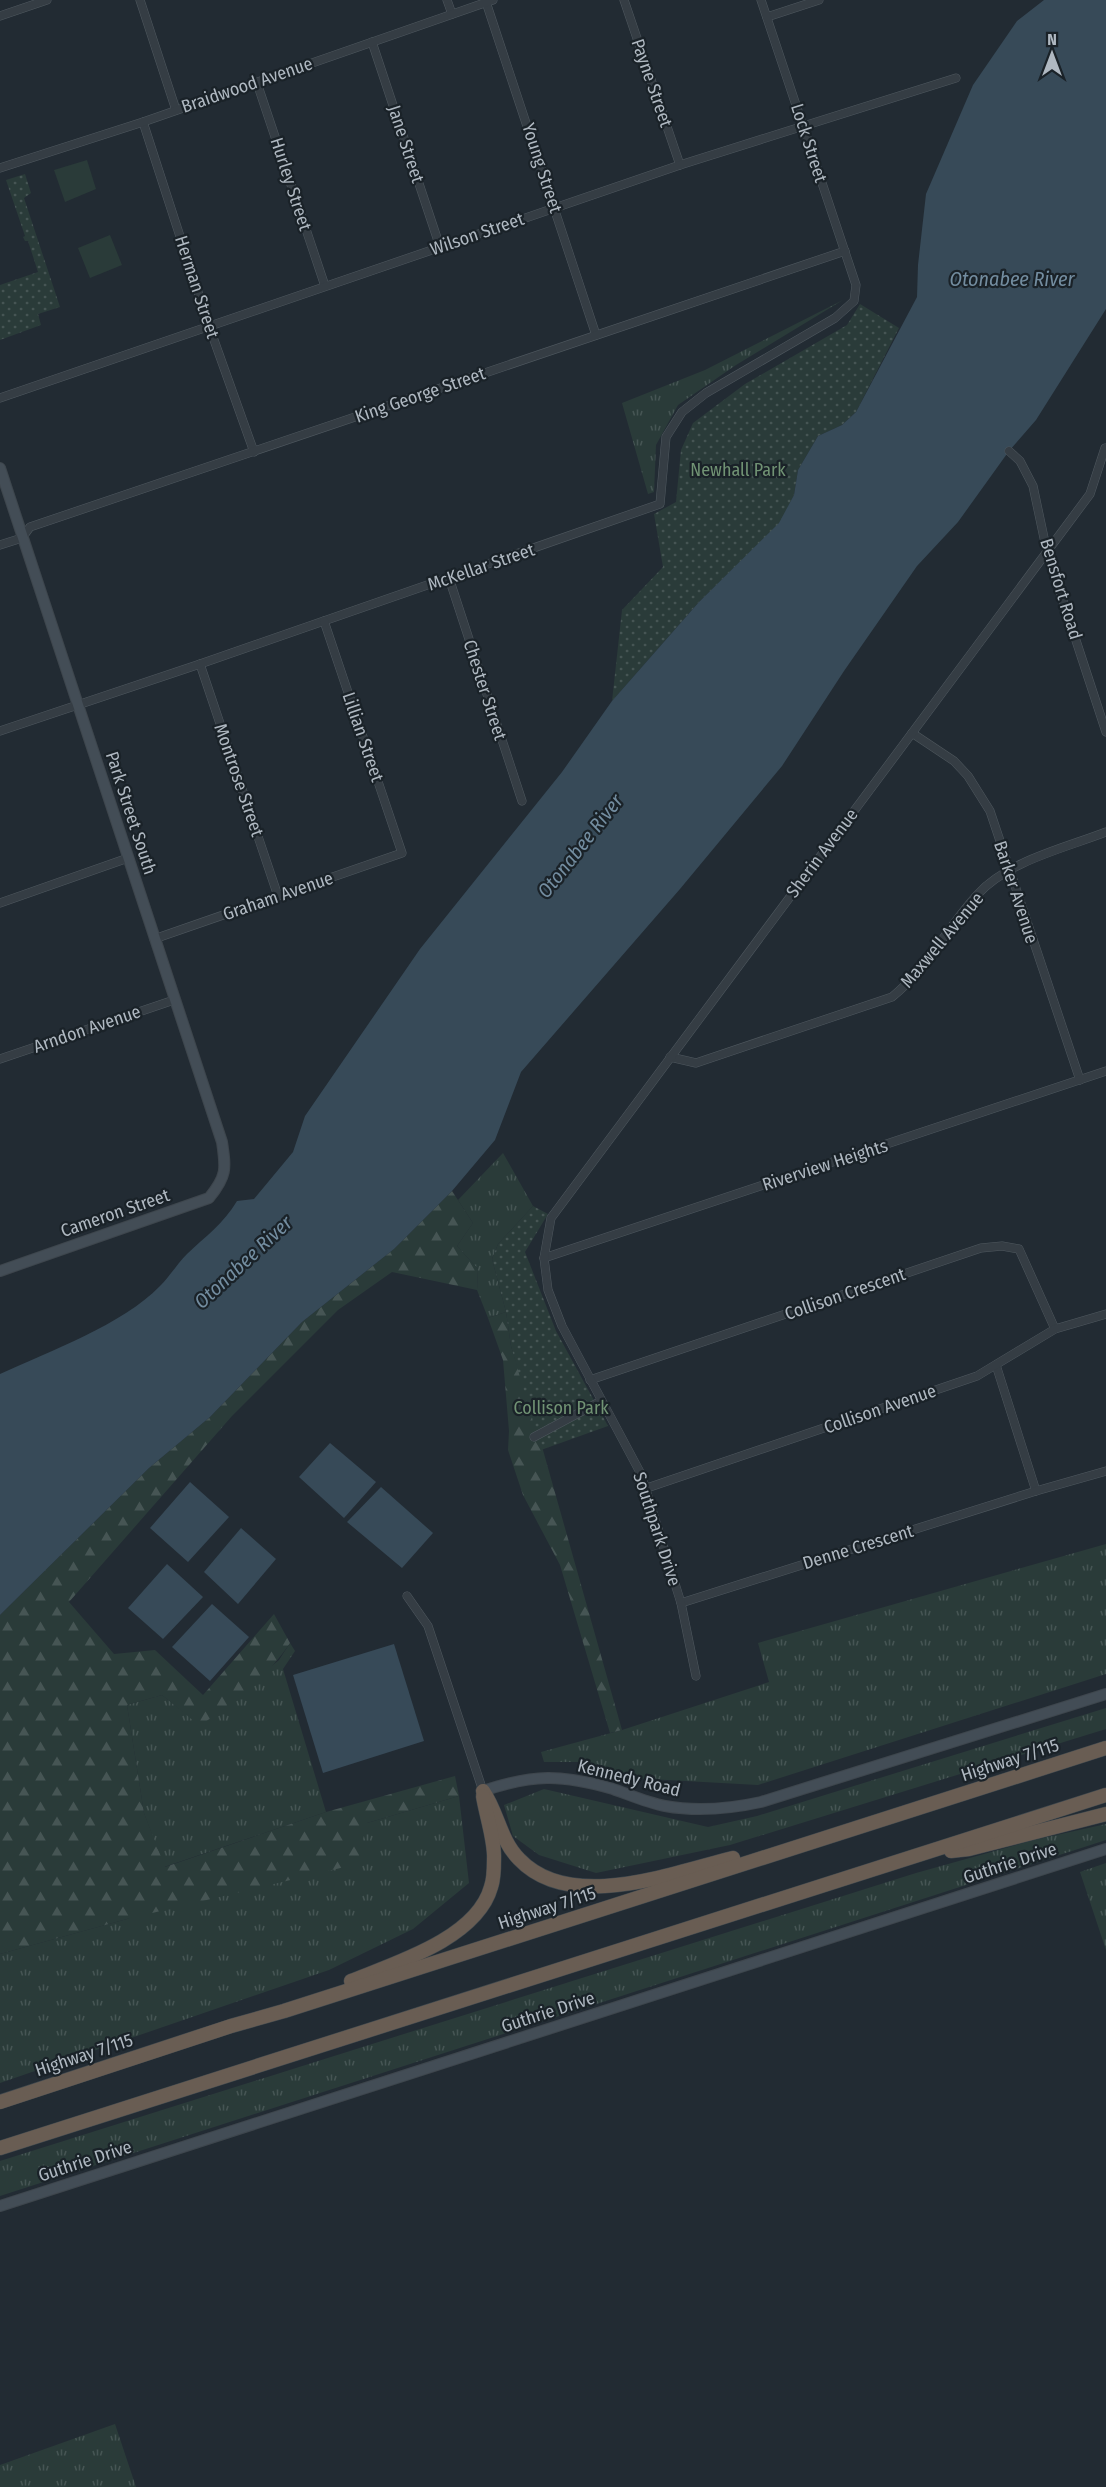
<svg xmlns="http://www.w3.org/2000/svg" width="1106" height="2487" font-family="'Fira Sans Condensed',sans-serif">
	<defs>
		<pattern id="grass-tufts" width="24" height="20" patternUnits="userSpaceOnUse" patternTransform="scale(1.5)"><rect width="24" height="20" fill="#2a3b39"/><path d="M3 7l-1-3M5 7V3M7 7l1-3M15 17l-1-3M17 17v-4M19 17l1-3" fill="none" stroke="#465554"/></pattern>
		<pattern id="forest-firs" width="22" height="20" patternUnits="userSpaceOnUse" patternTransform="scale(1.5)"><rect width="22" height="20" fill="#2a3b39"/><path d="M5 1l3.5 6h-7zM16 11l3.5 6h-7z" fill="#465554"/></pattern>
		<pattern id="park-dots" width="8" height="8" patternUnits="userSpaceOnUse" patternTransform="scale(1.5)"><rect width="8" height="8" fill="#2a3b39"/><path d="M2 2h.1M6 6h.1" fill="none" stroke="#465554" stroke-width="1.8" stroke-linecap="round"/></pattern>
	</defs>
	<rect width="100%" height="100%" fill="#222b33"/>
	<g fill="url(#grass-tufts)">
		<path d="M843 300 736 365 678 405 656 445 654 492 648 494 622 403 705 370Z"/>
		<path d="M503 1153 533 1206 498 1244 492 1259 506 1312 488 1318 477 1290 478 1269 457 1246 473 1223 458 1200Z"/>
		<path d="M1106 1544V1674L758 1785 631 1778 586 1762H544L541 1752 622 1730 769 1682 758 1643Z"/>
		<path d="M290 1643 295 1651 283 1669 326 1812 164 1867 144 1813 127 1705 162 1695 200 1725 279 1660Z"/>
		<path d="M1106 1708V1729L730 1845 596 1873 539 1855 513 1836 504 1805 544 1789 708 1827 757 1816Z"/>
		<path d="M459 1796 469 1883 413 1929 329 1970 0 2083V1954L127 1919 367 1823Z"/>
		<path d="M1106 1824V1840L0 2196V2161L916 1873 1034 1840Z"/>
		<path d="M1106 1863V1950L1080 1872Z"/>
		<path d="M115 2424 136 2487H0V2465Z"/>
	</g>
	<g fill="url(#forest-firs)">
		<path d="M452 1191 473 1223 457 1246 478 1269 477 1290 392 1272 338 1310 232 1416 69 1602 114 1654 155 1650 203 1695 274 1614 290 1643C268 1677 233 1701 200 1726L162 1695 127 1705 144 1813 165 1867 326 1812 455 1776 459 1796 367 1823 357 1864 127 1919 0 1954V1615L149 1468 210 1417 302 1322 394 1249Z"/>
		<path d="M506 1312 511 1346 539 1436 622 1730 610 1733 560 1565 523 1495 508 1450 509 1431 503 1360 488 1318Z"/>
	</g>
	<g fill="url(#park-dots)">
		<path d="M25 174 31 193 24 198 60 307 38 314 41 325 0 340V285L38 272 28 241H25L23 237 25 236 6 180Z"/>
		<path d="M860 304 899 328 856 412 842 425 818 436 798 470 794 495 780 523 699 602 612 701 622 610 663 567 654 514 676 502 681 450 693 423 745 384 847 325Z"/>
		<path d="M533 1206 548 1214 525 1252 556 1331 608 1426 541 1450 511 1346 506 1312 492 1259 498 1244Z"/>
	</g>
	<g fill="#2a3b39">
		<path d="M87 160 96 189 65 202 54 170Z"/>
		<path d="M110 235 122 265 90 278 78 248Z"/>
	</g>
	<g fill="#374a58">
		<path d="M1044 0H1106V309L1036 420 1009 451 958 522 917 566 844 671 782 766 680 889 521 1072 495 1140 452 1191 394 1249 302 1322 210 1417 149 1468 0 1615V1374C50 1351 122 1325 160 1286 170 1276 177 1264 187 1254 206 1236 223 1224 237 1201L254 1199 293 1152 305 1116 420 949 562 772 612 701 699 602 779 523 794 495 798 470 818 436 842 425 856 412 917 297 918 265 926 194 973 85 1017 21Z"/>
		<path d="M330 1443 376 1482 344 1518 299 1477Z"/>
		<path d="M190 1482 229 1517 188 1562 150 1528Z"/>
		<path d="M381 1487 433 1533 402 1568 347 1522Z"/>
		<path d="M241 1528 276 1559 238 1604 204 1572Z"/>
		<path d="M167 1564 203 1597 163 1639 128 1608Z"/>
		<path d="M212 1604 249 1637 210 1681 172 1647Z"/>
		<path d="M394 1644 424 1741 323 1773 293 1675Z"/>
	</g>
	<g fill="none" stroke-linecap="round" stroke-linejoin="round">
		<g stroke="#4f585f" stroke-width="9">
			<g id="street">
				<path d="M140 0 176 110"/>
				<path d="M447 0 452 14"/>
				<path d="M624 0 680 165"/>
				<path d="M486 2 596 335"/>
				<path d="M0 16 47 0"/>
				<path d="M767 17 819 0"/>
				<path d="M372 42 440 247"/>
				<path d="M257 83 325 286"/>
				<path d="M143 122 209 326 254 452"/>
				<path d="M0 168 143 122 493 0"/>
				<path d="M0 398 680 165 956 78"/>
				<path d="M1009 451 1020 461 1033 486 1047 552 1106 732"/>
				<path d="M0 545 22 538 30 527 845 251"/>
				<path d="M449 578 522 801"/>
				<path d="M200 664 278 896"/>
				<path d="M0 731 200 664 660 504 666 437 682 412 706 393 835 318 854 301 856 285 761 0"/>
				<path d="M912 733 954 761 968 776 990 811 1080 1080"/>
				<path d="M0 903 128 858"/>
				<path d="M154 939 402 853 324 621"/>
				<path d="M670 1057 696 1063 892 997C928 968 947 927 978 894 1008 861 1065 848 1106 832"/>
				<path d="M0 1059 174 1000"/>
				<path d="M544 1258 1106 1071"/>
				<path d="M996 1365 1036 1491"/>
				<path d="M590 1380 981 1248 1002 1246 1019 1249 1055 1329"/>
				<path d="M534 1437 601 1401"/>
				<path d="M647 1488 977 1376 1055 1329 1106 1314"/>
				<path d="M407 1596 428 1626 483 1791"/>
				<path d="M681 1603 1036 1491 1106 1471"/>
				<path d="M696 1676 681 1603 641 1474 562 1326 548 1290 544 1258 551 1218 1090 494 1105 448"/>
			</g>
		</g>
		<g stroke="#3e464d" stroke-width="12">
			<g id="secondary">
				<path d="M0 468 222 1142C226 1169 227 1176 209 1198L0 1271"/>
				<path d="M483 1791C533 1774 561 1774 613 1789 630 1795 648 1803 665 1806 698 1812 729 1809 761 1802L1106 1694"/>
				<path d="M0 2206 1106 1849"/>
			</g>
		</g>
		<g stroke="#3f484e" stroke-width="15">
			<g id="highway">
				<path d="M483 1791C498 1813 500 1840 519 1859 570 1913 672 1873 733 1858"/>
				<path d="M951 1851 969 1849 1106 1814"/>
				<path d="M351 1981C396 1963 477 1938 491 1887 494 1879 494 1868 494 1859 495 1841 486 1815 483 1796"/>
				<path d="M0 2102 231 2026 284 2011 1106 1748"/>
				<path d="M0 2148 1106 1795"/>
			</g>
		</g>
		<use href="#street" stroke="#353d44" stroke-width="8"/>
		<use href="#secondary" stroke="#434d56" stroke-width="10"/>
		<use href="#highway" stroke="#695d53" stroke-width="14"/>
	</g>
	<g text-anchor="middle" stroke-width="4.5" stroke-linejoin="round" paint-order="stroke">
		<g font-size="18" fill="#afb8c1" stroke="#1a2228">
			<text transform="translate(652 83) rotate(71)" y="6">Payne Street</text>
			<text transform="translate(247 85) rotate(-19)" y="6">Braidwood Avenue</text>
			<text transform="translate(809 143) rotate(72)" y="6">Lock Street</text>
			<text transform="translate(406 144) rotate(72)" y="6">Jane Street</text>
			<text transform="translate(542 168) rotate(72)" y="6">Young Street</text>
			<text transform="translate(291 184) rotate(72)" y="6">Hurley Street</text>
			<text transform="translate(477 234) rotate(-19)" y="6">Wilson Street</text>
			<text transform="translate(197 287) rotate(72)" y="6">Herman Street</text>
			<text transform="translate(420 395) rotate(-19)" y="6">King George Street</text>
			<text transform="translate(481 567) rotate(-19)" y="6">McKellar Street</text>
			<text transform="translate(1061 589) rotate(73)" y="6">Bensfort Road</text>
			<text transform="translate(485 690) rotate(72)" y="6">Chester Street</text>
			<text transform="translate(363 737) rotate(71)" y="6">Lillian Street</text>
			<text transform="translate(239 780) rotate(71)" y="6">Montrose Street</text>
			<text transform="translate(131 813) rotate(72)" y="6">Park Street South</text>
			<text transform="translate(822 853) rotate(-53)" y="6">Sherin Avenue</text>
			<text transform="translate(1016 892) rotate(72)" y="6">Barker Avenue</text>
			<text transform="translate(278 896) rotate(-19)" y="6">Graham Avenue</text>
			<text transform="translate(942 940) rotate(-50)" y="6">Maxwell Avenue</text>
			<text transform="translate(87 1029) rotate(-19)" y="6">Arndon Avenue</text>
			<text transform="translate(825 1165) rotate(-18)" y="6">Riverview Heights</text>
			<text transform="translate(115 1213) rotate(-19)" y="6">Cameron Street</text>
			<text transform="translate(845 1294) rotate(-19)" y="6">Collison Crescent</text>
			<text transform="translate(880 1409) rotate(-19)" y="6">Collison Avenue</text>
			<text transform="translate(657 1529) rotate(72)" y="6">Southpark Drive</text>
			<text transform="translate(858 1547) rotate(-17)" y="6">Denne Crescent</text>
			<text transform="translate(1010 1760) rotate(-18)" y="6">Highway 7/115</text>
			<text transform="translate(629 1778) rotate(14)" y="6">Kennedy Road</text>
			<text transform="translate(1010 1863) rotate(-18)" y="6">Guthrie Drive</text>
			<text transform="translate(547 1908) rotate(-18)" y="6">Highway 7/115</text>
			<text transform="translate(548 2012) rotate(-18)" y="6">Guthrie Drive</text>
			<text transform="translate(84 2055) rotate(-18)" y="6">Highway 7/115</text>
			<text transform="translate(85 2161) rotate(-18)" y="6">Guthrie Drive</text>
		</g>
		<g font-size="18" fill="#719374" stroke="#1a2228">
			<text x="738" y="476">Newhall Park</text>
			<text x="561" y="1414">Collison Park</text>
		</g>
		<g font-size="20" font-style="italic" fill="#738da0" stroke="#1a2228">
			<text x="1012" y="286">Otonabee River</text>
			<text transform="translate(580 846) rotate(-52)" y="7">Otonabee River</text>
			<text transform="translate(243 1262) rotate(-43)" y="7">Otonabee River</text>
		</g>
	</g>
	<g transform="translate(1052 54)" stroke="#1a2228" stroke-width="4.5" paint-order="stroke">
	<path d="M0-4.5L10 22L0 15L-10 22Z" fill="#afb8c1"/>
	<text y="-9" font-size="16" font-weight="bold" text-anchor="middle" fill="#afb8c1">N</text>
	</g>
</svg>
